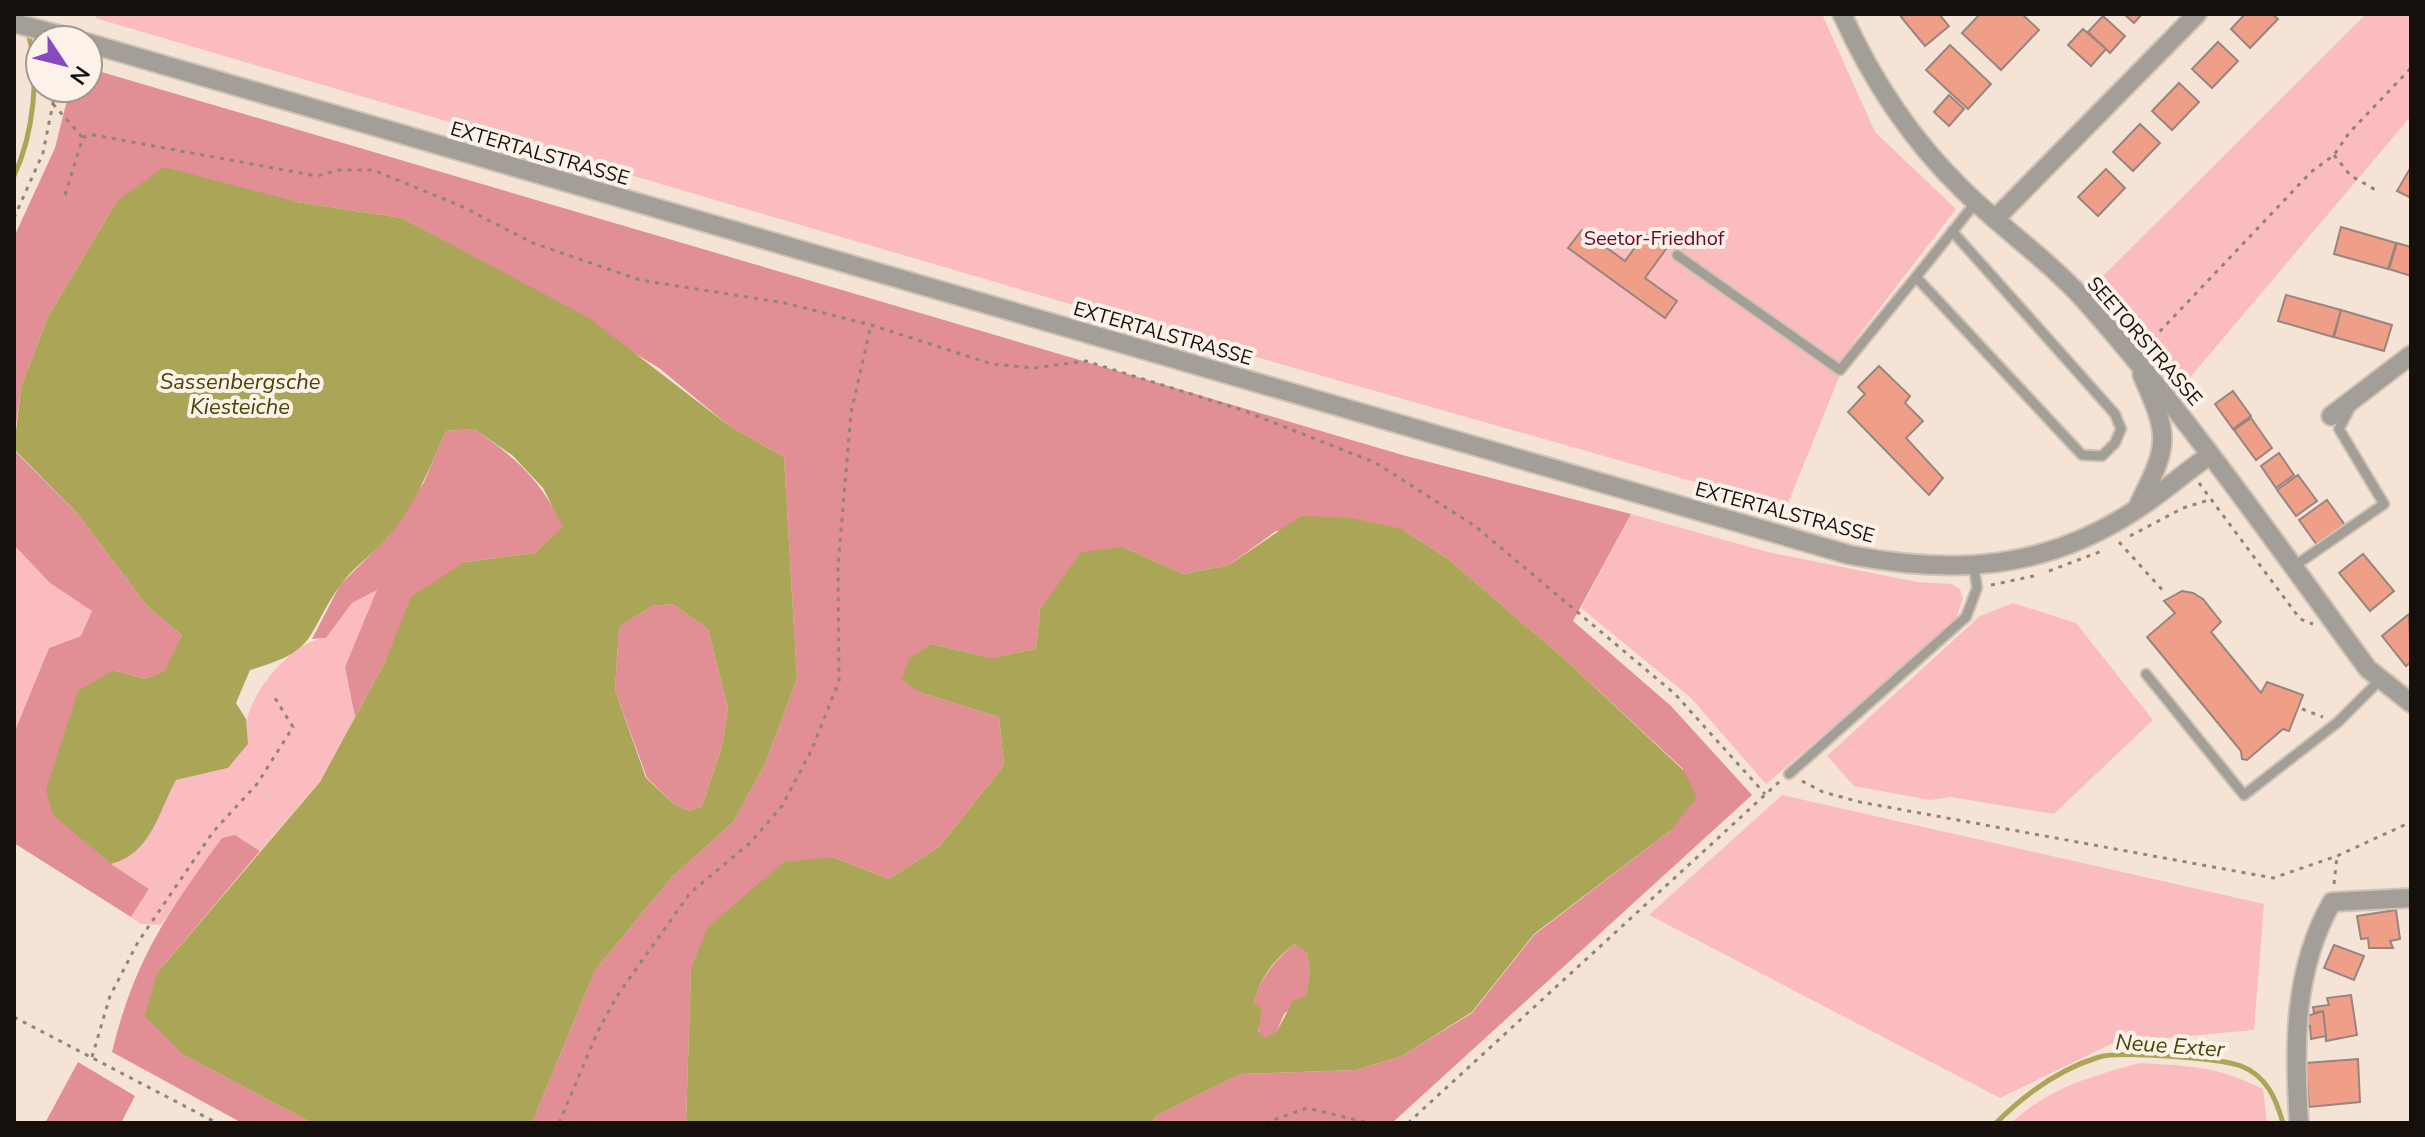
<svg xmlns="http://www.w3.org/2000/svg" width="2425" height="1137" font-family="'Nunito Sans',sans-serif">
	<rect width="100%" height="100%" fill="#f5e4d6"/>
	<g fill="#fbbcc0">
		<path d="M98 14H1822L1875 132 1956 209 1853 343 1786 508 1070 304 95 18Z"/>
		<path d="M2366 14H2411V116L2188 380 2097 282Z"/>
		<path d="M1631 514 1768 552 1917 582 1951 584 1960 589 1963 599 1955 622 1766 784 1691 698 1581 608Z"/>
		<path d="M14 545 50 583 92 611 81 636 49 648 14 733Z"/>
		<path d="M378 589 345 667 355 717 320 782 260 851 235 835 192 880 161 925 141 924 131 917 149 889 111 864C151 854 158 813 176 780L228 768 248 744C247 736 245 726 247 719 254 688 294 640 326 638L352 603Z"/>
		<path d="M2013 603 2076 623 2153 720 2054 814 1951 797 1930 800 1854 786 1827 756 1980 616Z"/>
		<path d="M1782 795 2264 904 2254 1030 2113 1043 2000 1098 1649 915Z"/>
		<path d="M2140 1063C2190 1066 2217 1066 2263 1089L2267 1123H2011C2049 1088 2091 1076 2140 1063Z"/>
	</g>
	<g fill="#e18e95">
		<path d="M88 68 1406 456 1631 514 1573 621 1671 706 1752 795 1392 1123H1152L1157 1115 1241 1074 1356 1070 1402 1056 1472 1013 1534 935 1671 830 1683 769 1569 663 1448 559 1402 529 1276 531 1229 565 1183 574 1123 547 1040 610 1036 649 991 658 932 644 919 692 999 717 1004 765 940 846 889 879 832 857 691 969 686 1123H532L595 970 672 877 733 822 765 764 797 679 784 457 728 425 659 368 488 265 402 218 297 202 117 201 48 317 21 387 14 441V237L55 148 70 88H88Z"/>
		<path d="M474 429C520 461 538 478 564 527L535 553 465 562 386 660 355 717 345 667 377 590 352 603 326 638 312 639 340 585 388 537 424 482 446 431Z"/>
		<path d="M14 450 78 514 148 607 182 635 166 671 145 679 114 670 54 815 111 864 149 889 131 917 14 843V733L49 648 81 636 92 611 50 583 14 545Z"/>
		<path d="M673 604 708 629 728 708 722 746 702 806 690 811 675 805 647 778 615 690 619 627 652 606Z"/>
		<path d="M235 835 260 851 157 973 184 1055 312 1123H242L112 1052C134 961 167 913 222 838Z"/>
		<path d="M1294 944 1307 953 1310 971 1306 997 1284 1014 1277 1031 1265 1039C1236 1006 1268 966 1294 944Z"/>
		<path d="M78 1062 135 1096 121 1123H45Z"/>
	</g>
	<g fill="#aba557" fill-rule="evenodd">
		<path d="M164 167 297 202 402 218 589 318 728 425 784 457 797 679 765 764 733 822 672 877 595 970 532 1123H312L184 1055 145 1016 157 973 320 782 386 660 411 597 465 562 535 553 563 527 543 488 512 455 474 429 446 431C430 468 414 507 387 538 372 555 352 568 339 587 304 638 319 650 250 670L236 703 246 719 248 744 228 768 176 780C158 813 151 854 111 864L53 815 46 790 78 691 114 670 145 679 165 671 182 635 148 607 78 514 14 449 21 387 48 317 117 201ZM673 604 708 629 728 708 722 746 702 806 690 811 675 805 646 778 615 690 619 627 652 606Z"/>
		<path d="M1301 516 1351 518 1402 529 1448 559 1569 663 1683 770 1697 797 1671 830 1534 934 1472 1012 1402 1056 1356 1070 1241 1074 1157 1115 1152 1123H686L691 969 708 927 784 862 832 857 889 879 940 846 1004 765 999 717 919 692 902 679 909 659 932 644 991 658 1036 649 1040 610 1081 552 1123 547 1183 574 1229 565ZM1294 944 1307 953 1310 971 1306 996 1293 1001 1277 1031 1265 1038 1258 1030 1262 1009 1254 1003C1259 978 1275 959 1294 944Z"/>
	</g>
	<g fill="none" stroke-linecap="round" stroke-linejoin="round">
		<g stroke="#aba557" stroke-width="5">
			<path d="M14 176C33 135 41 73 27 30"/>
			<path d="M1996 1123C2024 1095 2060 1069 2099 1057 2120 1051 2220 1058 2241 1066 2267 1076 2276 1099 2283 1123"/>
		</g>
	</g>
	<g fill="#ef9f88" stroke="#99857f" stroke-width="2">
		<path d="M1905 14H1939L1949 26 1925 46 1901 17Z"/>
		<path d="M1980 14H2022L2039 30 2001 70 1962 33Z"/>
		<path d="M2124 14H2142L2134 23Z"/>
		<path d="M2245 14H2272L2278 19 2250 48 2231 29Z"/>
		<path d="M2103 16 2125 36 2110 53 2088 32Z"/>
		<path d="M2083 29 2106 49 2091 66 2068 45Z"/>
		<path d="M2218 42 2238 61 2212 88 2192 69Z"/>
		<path d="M1950 45 1991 84 1968 109 1926 70Z"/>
		<path d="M2179 83 2199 102 2172 130 2152 111Z"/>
		<path d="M1949 95 1964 109 1949 126 1934 112Z"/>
		<path d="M2140 124 2160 143 2133 171 2113 152Z"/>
		<path d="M2411 167V198L2397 191Z"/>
		<path d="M2106 169 2125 188 2098 216 2078 197Z"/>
		<path d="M2341 227 2396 243 2388 269 2334 254Z"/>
		<path d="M1582 230 1625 261 1645 234 1666 249 1645 278 1677 301 1665 318 1568 248Z"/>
		<path d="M2397 243 2411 247V276L2389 269Z"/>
		<path d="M2286 295 2341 310 2333 337 2278 321Z"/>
		<path d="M2341 310 2392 325 2384 351 2334 337Z"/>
		<path d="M1879 366 1910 396 1905 403 1923 421 1906 438 1943 478 1929 495 1848 412 1865 394 1858 387Z"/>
		<path d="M2233 391 2251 416 2233 429 2215 404Z"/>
		<path d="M2251 418 2272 448 2256 460 2234 430Z"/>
		<path d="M2279 453 2294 475 2276 488 2261 466Z"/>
		<path d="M2298 475 2317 501 2296 516 2277 490Z"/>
		<path d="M2327 500 2345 525 2317 545 2299 520Z"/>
		<path d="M2363 554 2394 591 2370 611 2339 573Z"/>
		<path d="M2182 591 2193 593 2203 599 2221 622 2211 632 2261 693 2267 682 2303 695 2289 731 2283 729 2247 760 2242 759 2241 751 2147 637 2175 613 2164 601Z"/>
		<path d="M2409 614 2411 662 2406 666 2382 636Z"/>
		<path d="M2396 910 2400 939 2390 941 2393 948H2369L2368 938 2361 939 2357 916Z"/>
		<path d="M2334 945 2364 956 2354 980 2324 968Z"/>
		<path d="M2351 995 2357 1035 2326 1041 2323 1011 2314 1013 2313 1007 2329 1005 2327 998Z"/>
		<path d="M2323 1011 2326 1036 2311 1039 2310 1026 2305 1025 2304 1017Z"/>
		<path d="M2358 1059 2360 1102 2309 1107 2306 1063Z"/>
	</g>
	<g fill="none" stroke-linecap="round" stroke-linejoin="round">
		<g stroke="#d1c2b6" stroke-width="13">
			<g id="service">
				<path d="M1952 231 2115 414 2121 429 2115 443 2102 456 2082 455 1916 277 1976 202"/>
				<path d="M1677 255 1840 370 1916 277"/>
				<path d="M2293 567 2384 504 2339 429 2351 406"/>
				<path d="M2146 674 2244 795 2338 722 2379 681"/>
				<path d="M1789 774 1966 617 1977 588 1974 567"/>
			</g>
		</g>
		<g stroke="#d1c2b6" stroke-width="22">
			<g id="minor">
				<path d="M1842 14C1871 78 1911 139 1961 188 2001 228 2050 261 2087 303 2189 418 2277 545 2368 669L2411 703"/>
				<path d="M14 23 78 40"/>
				<path d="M88 43 1850 555C1955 575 2045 570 2137 509 2162 493 2185 472 2210 455"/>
				<path d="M1995 219 2197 14"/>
				<path d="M2331 416 2411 355"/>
				<path d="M2139 504C2169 444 2170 437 2142 375"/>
				<path d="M2299 1123C2294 1047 2293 970 2332 902L2411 898"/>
			</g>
		</g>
		<g stroke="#90847b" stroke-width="3" stroke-dasharray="4 6" stroke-linecap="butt">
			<path d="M53 104 82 137"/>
			<path d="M2334 155 2350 175 2379 192"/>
			<path d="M65 195 83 137 94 135 317 176 339 170H373L461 206 533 243 640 280 785 303 871 325 992 364 1034 368 1086 361 1242 410 1376 463 1475 526 1675 694 1765 794"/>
			<path d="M14 218 43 153 56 88"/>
			<path d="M2146 346 2311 172 2334 155 2349 133 2411 68"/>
			<path d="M2199 483 2300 619 2313 624"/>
			<path d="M2130 536 2183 508 2209 500"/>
			<path d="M2119 542 2166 594"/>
			<path d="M2049 571 2102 551"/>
			<path d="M1991 585 2034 576"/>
			<path d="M2302 709 2323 717"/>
			<path d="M1802 781 1823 792 1860 802 2273 878 2337 856 2411 822"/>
			<path d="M2334 884 2337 856"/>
			<path d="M14 1017 217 1123"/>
			<path d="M92 1057 110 996 138 942 213 832 257 784 293 727 275 698"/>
			<path d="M559 1123 598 1031 617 996 690 893 751 842 782 806 812 749 839 681 838 566 851 413 871 325"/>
			<path d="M1265 1123 1307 1108 1369 1123"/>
			<path d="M1408 1123 1779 782"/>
		</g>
		<use href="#service" stroke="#a39f98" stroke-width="9"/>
		<use href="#minor" stroke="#a39f98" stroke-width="18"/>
	</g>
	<g text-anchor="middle" stroke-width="8" stroke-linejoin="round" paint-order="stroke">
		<g font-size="20" fill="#16100c" stroke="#fdf2ea">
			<text transform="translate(540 153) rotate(16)" y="7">EXTERTALSTRASSE</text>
			<text transform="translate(1163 333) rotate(16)" y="7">EXTERTALSTRASSE</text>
			<text transform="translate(2145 341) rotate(49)" y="7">SEETORSTRASSE</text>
			<text transform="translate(1785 512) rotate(15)" y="7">EXTERTALSTRASSE</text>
		</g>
		<g font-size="20" fill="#6c0723" stroke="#fdf2ea">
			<text x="1654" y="245">Seetor-Friedhof</text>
		</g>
		<g font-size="22" font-style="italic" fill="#494404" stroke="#fdf2ea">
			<text x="240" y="389">Sassenbergsche<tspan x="240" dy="25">Kiesteiche</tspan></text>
			<text transform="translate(2170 1045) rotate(4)" y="8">Neue Exter</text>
		</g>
	</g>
	<rect width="2425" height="1137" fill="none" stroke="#16100c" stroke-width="32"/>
	<g transform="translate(64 64) rotate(125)"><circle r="38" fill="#fdf2ea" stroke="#a19891" stroke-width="2"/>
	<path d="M0-6L14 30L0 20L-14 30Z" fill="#8a4abf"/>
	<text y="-12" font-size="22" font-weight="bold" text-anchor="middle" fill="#16100c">N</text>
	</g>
</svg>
